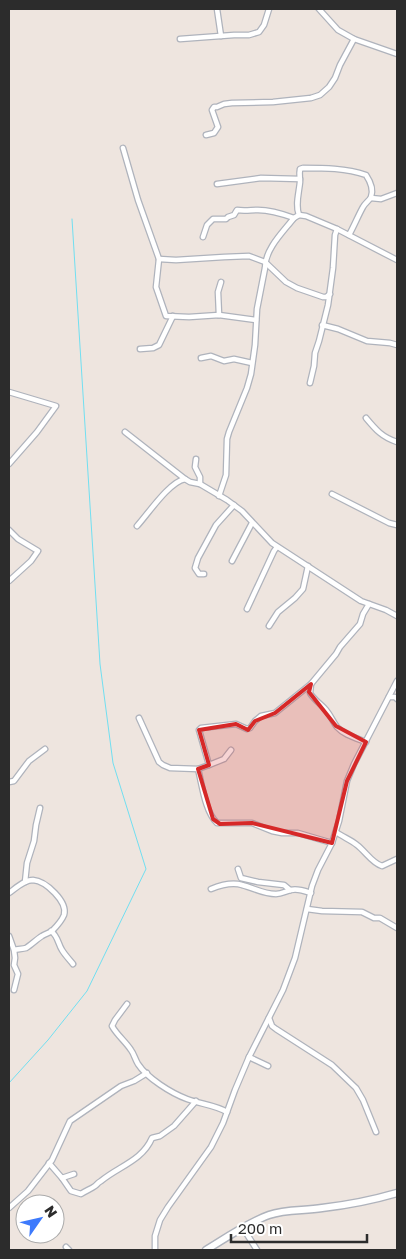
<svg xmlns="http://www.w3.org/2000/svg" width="406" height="1259" font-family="'Golos Text',sans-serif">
	<rect width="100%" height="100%" fill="#eee5df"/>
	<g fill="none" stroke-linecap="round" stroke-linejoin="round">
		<path stroke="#71dff1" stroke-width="1" d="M9 1083 48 1040 87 991 146 869 113 763 100 664 72 219"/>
		<g stroke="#afb3bc" stroke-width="7">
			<g id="street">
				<path d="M217 9 221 36"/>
				<path d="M319 9 338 30 354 39 397 54"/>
				<path d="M180 39 234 35H249L259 32 264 25 269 9"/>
				<path d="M206 135 214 133 218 127 212 110 214 107H217L224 104 232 103 273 102 311 98 320 95 329 87 335 78 340 65 354 39"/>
				<path d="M123 148 138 200 159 259 156 287 166 316 189 317 219 315 256 320"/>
				<path d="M217 184 261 178 300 179"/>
				<path d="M371 198 381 199 397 193"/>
				<path d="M299 215C295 205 299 193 300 182 300 177 299 174 300 169L303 168C324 168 346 168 366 175 370 181 374 189 371 197 370 200 365 203 363 207 358 216 354 226 349 235"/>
				<path d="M203 237 207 225 213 219H226L228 217 234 215 237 210C244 211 251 210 258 210 270 210 283 214 294 218"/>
				<path d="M159 259 176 260 224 257 249 256 265 262 286 282 297 288 323 297H326L330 294"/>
				<path d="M219 315 218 292 221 282"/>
				<path d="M322 325 338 329 367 341 390 343 397 345"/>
				<path d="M140 349 153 348 159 345 173 316"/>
				<path d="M201 358 211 356 224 361 234 359 252 363"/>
				<path d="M310 383 314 366 315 353 319 341 328 305 333 268 335 235 337 229"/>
				<path d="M9 392 56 406 37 432 9 464"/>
				<path d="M366 418C376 430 382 437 397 442"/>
				<path d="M125 432 185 479 190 482 200 484 227 500 242 511 272 543 361 601 386 610 397 616"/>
				<path d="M196 459 195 467 200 477V484"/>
				<path d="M332 494 389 523 397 525"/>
				<path d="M219 496 226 475 227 439 229 432 247 388 251 374 255 345 257 309 265 268C265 249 283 232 294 218L299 215 306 216 337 229 397 260"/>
				<path d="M137 526C148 514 169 482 185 479"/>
				<path d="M9 530 18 539 38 551 31 561 9 581"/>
				<path d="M232 561 252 523"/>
				<path d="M204 574H199L195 568 198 558 216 525 234 505"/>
				<path d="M247 609 274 551 277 547"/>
				<path d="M269 626 278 612 295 598 303 589 308 566"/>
				<path d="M389 697H395L397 699"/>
				<path d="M139 718 159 762 163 765 170 768 198 769 209 765 199 730 201 728 236 724 247 729 250 728 255 721 261 716 275 713 311 684"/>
				<path d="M366 742C356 738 344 735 337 727 333 722 331 716 326 710 321 704 314 700 310 693L311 684 336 654 340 647 360 624 363 614 369 604"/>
				<path d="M209 765 224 759 231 750"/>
				<path d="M198 769C202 784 205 812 217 823H252L272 831 282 833H298L332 843"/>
				<path d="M9 782 14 781 29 761 45 749"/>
				<path d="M336 832C343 837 351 840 357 845 366 852 372 863 382 866L397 859"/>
				<path d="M238 869 241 878 258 882 284 885 290 890"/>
				<path d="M25 882 27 863 34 841 36 825 40 808"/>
				<path d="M211 889C221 885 232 882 242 885 254 888 263 894 276 894 282 894 286 891 291 890 297 888 305 891 311 893"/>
				<path d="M9 893C16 888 24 880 33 880 46 881 68 902 64 915 62 920 56 927 52 931 49 933 45 934 42 936 37 939 31 945 26 948 23 949 18 949 14 950"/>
				<path d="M307 909 322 911 362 912 374 918H380L397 928"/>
				<path d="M51 931C58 936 58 944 62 950 65 955 69 959 73 964"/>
				<path d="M9 936 14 950 15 958 14 965 18 974 14 990"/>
				<path d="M127 1004 115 1020 112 1026C117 1035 125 1041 131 1050 134 1054 135 1059 138 1064 147 1078 171 1093 187 1099 200 1104 215 1105 227 1112"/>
				<path d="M269 1018 272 1026 276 1029 332 1065 356 1088 363 1100 376 1132"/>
				<path d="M249 1057 268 1066"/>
				<path d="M49 1163 62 1178 74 1174"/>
				<path d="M62 1178 71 1191 81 1194C85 1191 91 1189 95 1186 99 1183 96 1184 101 1181 119 1166 142 1161 152 1138L160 1136 174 1126 196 1101"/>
				<path d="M9 1208 28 1191 52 1160 70 1121 121 1086 134 1081 147 1073"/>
				<path d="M243 1228 257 1250"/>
				<path d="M66 1247 69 1250"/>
				<path d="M155 1250V1236L160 1220 168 1207 211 1147 223 1123 235 1090 249 1057 283 990 295 958 312 886 318 870 332 843 339 821 347 781 354 764 397 681"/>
			</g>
		</g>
		<g stroke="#afb3bc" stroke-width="9">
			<path id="secondary" d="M206 1250C224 1239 249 1222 269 1215 286 1209 305 1211 322 1208 348 1205 373 1200 397 1193"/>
		</g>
		<use href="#street" stroke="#fff" stroke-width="4.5"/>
		<use href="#secondary" stroke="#fff" stroke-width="6"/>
	</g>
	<path fill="#d62828" fill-opacity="0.2" stroke="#d62828" stroke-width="4" stroke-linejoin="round" d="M311 684 309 692 336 726 366 742 347 781 332 843 252 823 220 824 213 819 198 769 209 765 199 730 236 724 248 730 255 721 275 713Z"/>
	<rect width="406" height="1259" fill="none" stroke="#2c2c2c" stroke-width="20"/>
	<g transform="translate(40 1219) rotate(56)"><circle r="24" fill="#ffffff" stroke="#ababab"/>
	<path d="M0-4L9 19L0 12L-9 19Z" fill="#3d7afc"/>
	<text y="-8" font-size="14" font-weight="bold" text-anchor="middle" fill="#2c2c2c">N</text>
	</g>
	<path d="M231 1234v8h136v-8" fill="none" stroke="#2c2c2c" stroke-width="2.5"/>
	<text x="238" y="1234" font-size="15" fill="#2c2c2c" stroke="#ffffff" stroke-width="4" paint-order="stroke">200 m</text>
</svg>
